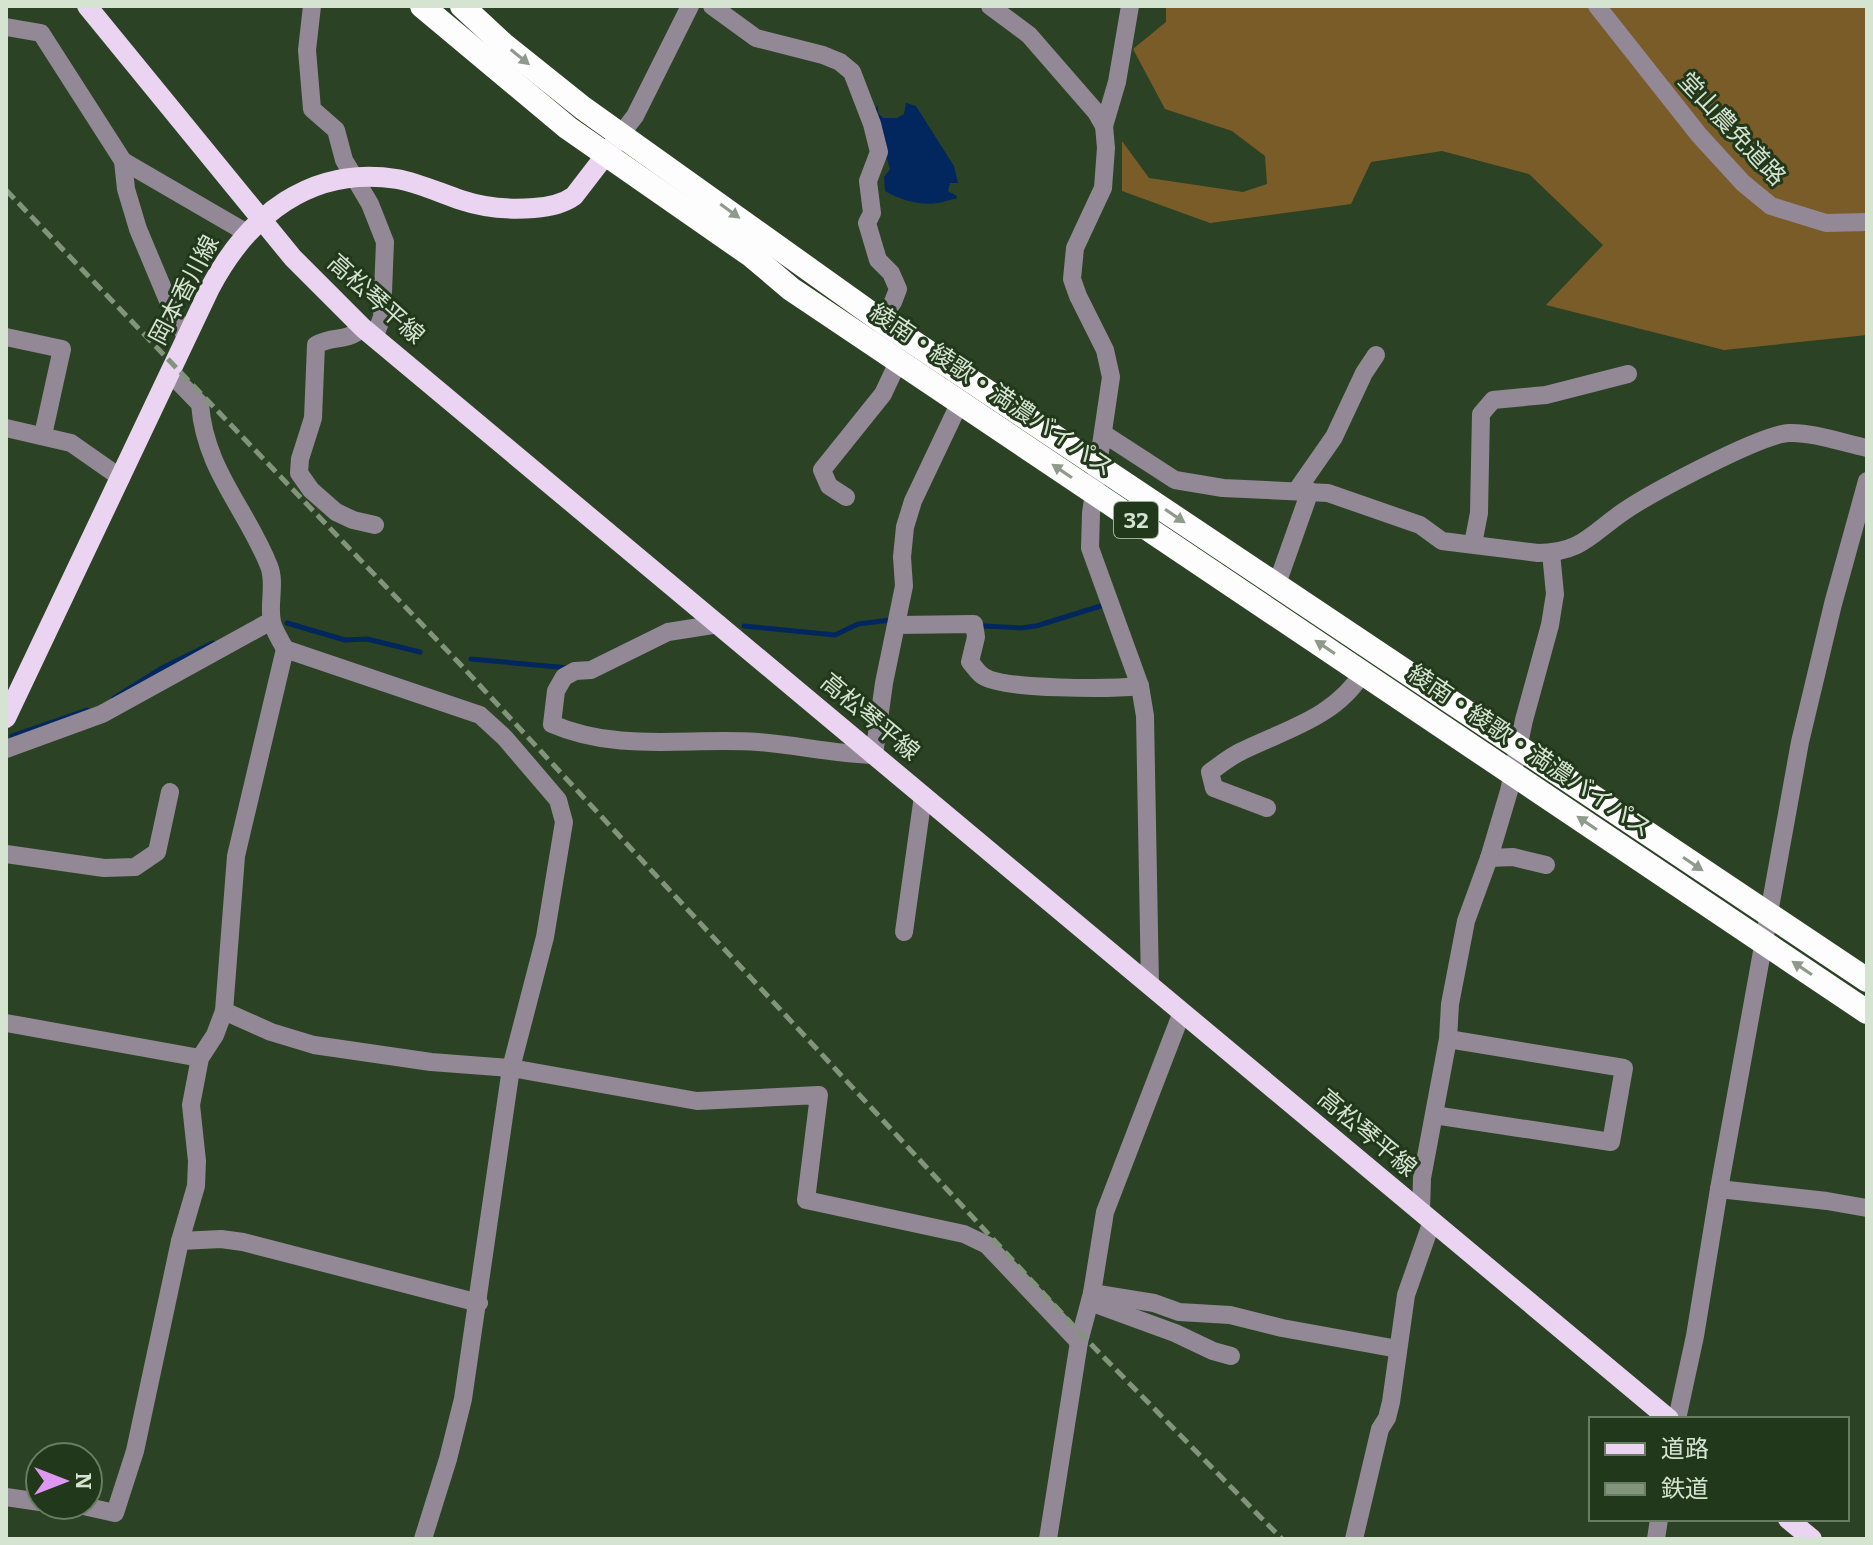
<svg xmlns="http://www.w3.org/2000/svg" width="1873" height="1545" font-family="Bitter,'Noto Sans JP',serif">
	<rect width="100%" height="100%" fill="#2c4225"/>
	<path fill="#7a5c29" d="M1166 6H1867V335L1724 350 1546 305 1603 245 1529 174 1442 151 1371 162 1351 204 1210 223 1122 191V141L1149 178 1243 192 1267 184 1265 156 1232 131 1165 109 1133 49 1166 22Z"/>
	<path fill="#02275e" d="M906 103 916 106 954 166 958 183H950L948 191 957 196 956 199C951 199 947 201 943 202 924 207 902 201 885 191L884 177 890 169 887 159 882 157 873 112 878 105V113L883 118H897L904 114Z"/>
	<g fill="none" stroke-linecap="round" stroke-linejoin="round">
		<g stroke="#02275e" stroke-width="5">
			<path d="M287 623 345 640 367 639 420 652"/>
			<path d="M744 626 835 635 858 624 890 620"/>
			<path d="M983 626 1021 628 1036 626 1104 605"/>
			<path d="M471 659 569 668"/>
			<path d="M114 698 160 669 213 643"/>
			<path d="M12 736 87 710"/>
		</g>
		<g stroke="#938896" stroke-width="18">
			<path d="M312 6 307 50 312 109 336 130 344 160 370 204 385 242 382 317 375 336"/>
			<path d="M712 6 756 38 823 55 840 62 852 72 872 124 879 152 868 181 872 213 867 223 878 260 891 273 898 289 893 302 880 320 898 362 883 394 822 470 829 486 846 497"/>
			<path d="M990 6 1029 35 1096 112 1104 126 1106 148 1103 188 1075 248 1072 279 1078 296 1105 350 1111 377 1091 513 1090 548 1140 686 1145 716 1150 985"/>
			<path d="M1597 6 1699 135 1743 183 1771 206 1826 223 1867 222"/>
			<path d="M6 27 41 33 123 161 126 189 138 229 174 315 186 337"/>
			<path d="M1104 126 1117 82 1130 6"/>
			<path d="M621 134 635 116 690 6"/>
			<path d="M123 161 247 233"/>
			<path d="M363 328C342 344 336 334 316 345L313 418 300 459 299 473 311 490 336 512 353 520 375 525"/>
			<path d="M6 337 62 349 43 435"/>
			<path d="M170 373 200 404C205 470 246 508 269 566 276 583 268 604 272 622 274 631 281 641 285 649L480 715 505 738 558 800 564 822 545 937 511 1068 463 1399 448 1459 423 1539"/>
			<path d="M6 428 71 443 121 478"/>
			<path d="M1104 434 1175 480 1223 488 1328 493 1420 525 1442 541 1538 553C1581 553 1591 534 1623 512 1649 494 1761 434 1789 433 1812 432 1844 443 1867 448"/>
			<path d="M1297 490 1334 437 1364 373 1376 355"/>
			<path d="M1473 544 1479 513 1481 414 1493 400 1546 395 1628 374"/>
			<path d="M1277 584 1310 491"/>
			<path d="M719 624 668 632 591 670 575 671 564 677 556 691 552 724C618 753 689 737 758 742 797 745 835 754 874 755L884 683 904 586 902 557 905 527 913 501 960 402"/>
			<path d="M897 625 974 624 976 637 970 662C974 666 978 673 983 676 1003 690 1112 689 1140 686"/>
			<path d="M6 749 102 714 271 621"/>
			<path d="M1267 808 1214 788 1210 772C1220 765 1231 756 1242 751 1287 729 1336 717 1363 672"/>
			<path d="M6 854 104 868 135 867 157 852 170 792"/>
			<path d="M1489 858 1513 857 1546 865"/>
			<path d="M904 932 923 796"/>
			<path d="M224 1011 271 1032 314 1045 431 1062 511 1068 697 1101 819 1095 806 1200 964 1234 987 1245 1079 1342"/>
			<path d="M6 1023 200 1058"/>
			<path d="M1434 1115 1611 1142 1624 1068 1448 1039"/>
			<path d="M1719 1189 1827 1201 1867 1208"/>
			<path d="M1421 1212 1422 1178 1448 1039 1450 1004 1466 921 1489 858 1509 791 1524 720 1550 625 1555 594 1551 553"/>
			<path d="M180 1241 221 1239 243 1242 479 1303"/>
			<path d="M1092 1293 1154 1303 1179 1312 1230 1315 1282 1328 1398 1349"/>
			<path d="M1090 1302 1175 1333 1213 1351 1231 1356"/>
			<path d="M1677 1419 1695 1336 1719 1189 1800 742 1833 604 1867 481"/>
			<path d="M6 1497 40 1502"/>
			<path d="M79 1505 115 1513 135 1451 180 1241 196 1186 197 1161 191 1105 200 1058 215 1035 224 1011 236 856 285 649"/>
			<path d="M1048 1539 1079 1342 1092 1293 1105 1212 1182 1012"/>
			<path d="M1354 1539 1380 1429 1387 1418 1391 1402 1406 1295 1432 1221"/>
			<path d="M1656 1539 1659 1519"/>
		</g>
		<g stroke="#ebd3f2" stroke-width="20">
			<path d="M87 6 293 258 363 328 1669 1419"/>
			<path d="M6 718 210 288C248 216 311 165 397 179 419 183 440 193 461 200 485 208 509 210 534 208 548 207 563 204 574 196L614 144"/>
			<path d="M1788 1519 1812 1539"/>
		</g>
		<g stroke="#fdfdfd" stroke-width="24">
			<path d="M422 6 568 128 752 256 791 289 1867 1012"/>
			<path d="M462 6 503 44 583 108 880 320 1867 980"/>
		</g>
		<path stroke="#82947c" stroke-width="5" stroke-dasharray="12 6" stroke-linecap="butt" d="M6 190 460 664 1081 1334 1282 1539"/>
	</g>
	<defs><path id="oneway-solid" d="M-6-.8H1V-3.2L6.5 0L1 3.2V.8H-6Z" transform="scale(2)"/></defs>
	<g fill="#909a8c">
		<use href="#oneway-solid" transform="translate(520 57) rotate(39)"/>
		<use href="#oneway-solid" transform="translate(730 211) rotate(36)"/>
		<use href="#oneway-solid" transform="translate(1062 471) rotate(-146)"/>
		<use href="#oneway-solid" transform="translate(1175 516) rotate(34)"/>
		<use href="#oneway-solid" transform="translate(1325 647) rotate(-146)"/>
		<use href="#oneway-solid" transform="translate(1587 823) rotate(-146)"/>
		<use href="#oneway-solid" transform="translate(1693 864) rotate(34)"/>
		<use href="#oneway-solid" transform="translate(1802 968) rotate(-146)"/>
	</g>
	<g text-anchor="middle" stroke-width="6" stroke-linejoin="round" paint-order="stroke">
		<rect fill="#22381b" stroke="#9fb09a" stroke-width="2" x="1114" y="502" width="44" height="36" rx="6"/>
		<g font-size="22" font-weight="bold" fill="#d5e3d1">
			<text x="1136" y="528">32</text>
		</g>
		<g font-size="24" fill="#d5e3d1" stroke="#22381b">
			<text transform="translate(1732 129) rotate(47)" y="8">堂山農免道路</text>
			<text transform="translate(184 290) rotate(-62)" y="8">岡本香川線</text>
			<text transform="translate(376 299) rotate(42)" y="8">高松琴平線</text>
			<text transform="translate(992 390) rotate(34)" y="8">綾南・綾歌・満濃バイパス</text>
			<text transform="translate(870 717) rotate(40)" y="8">高松琴平線</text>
			<text transform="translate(1530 751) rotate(34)" y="8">綾南・綾歌・満濃バイパス</text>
			<text transform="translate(1367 1133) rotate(40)" y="8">高松琴平線</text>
		</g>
	</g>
	<rect width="1873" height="1545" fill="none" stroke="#d5e3d1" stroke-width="16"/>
	<rect x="1589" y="1417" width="260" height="104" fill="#22381b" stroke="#6a7c64" stroke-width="2"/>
	<rect x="1605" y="1443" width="40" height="12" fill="#ebd3f2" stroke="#6a7c64" stroke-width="2"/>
	<text x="1661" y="1457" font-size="24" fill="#d5e3d1">道路</text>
	<rect x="1605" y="1483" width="40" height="12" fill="#82947c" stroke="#6a7c64" stroke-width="2"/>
	<text x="1661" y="1497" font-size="24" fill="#d5e3d1">鉄道</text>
	<g transform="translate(64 1481) rotate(90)"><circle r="38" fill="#22381b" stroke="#6a7c64" stroke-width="2"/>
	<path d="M0-6L14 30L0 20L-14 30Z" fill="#de98f2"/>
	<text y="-12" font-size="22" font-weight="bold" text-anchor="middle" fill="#d5e3d1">N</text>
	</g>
</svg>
